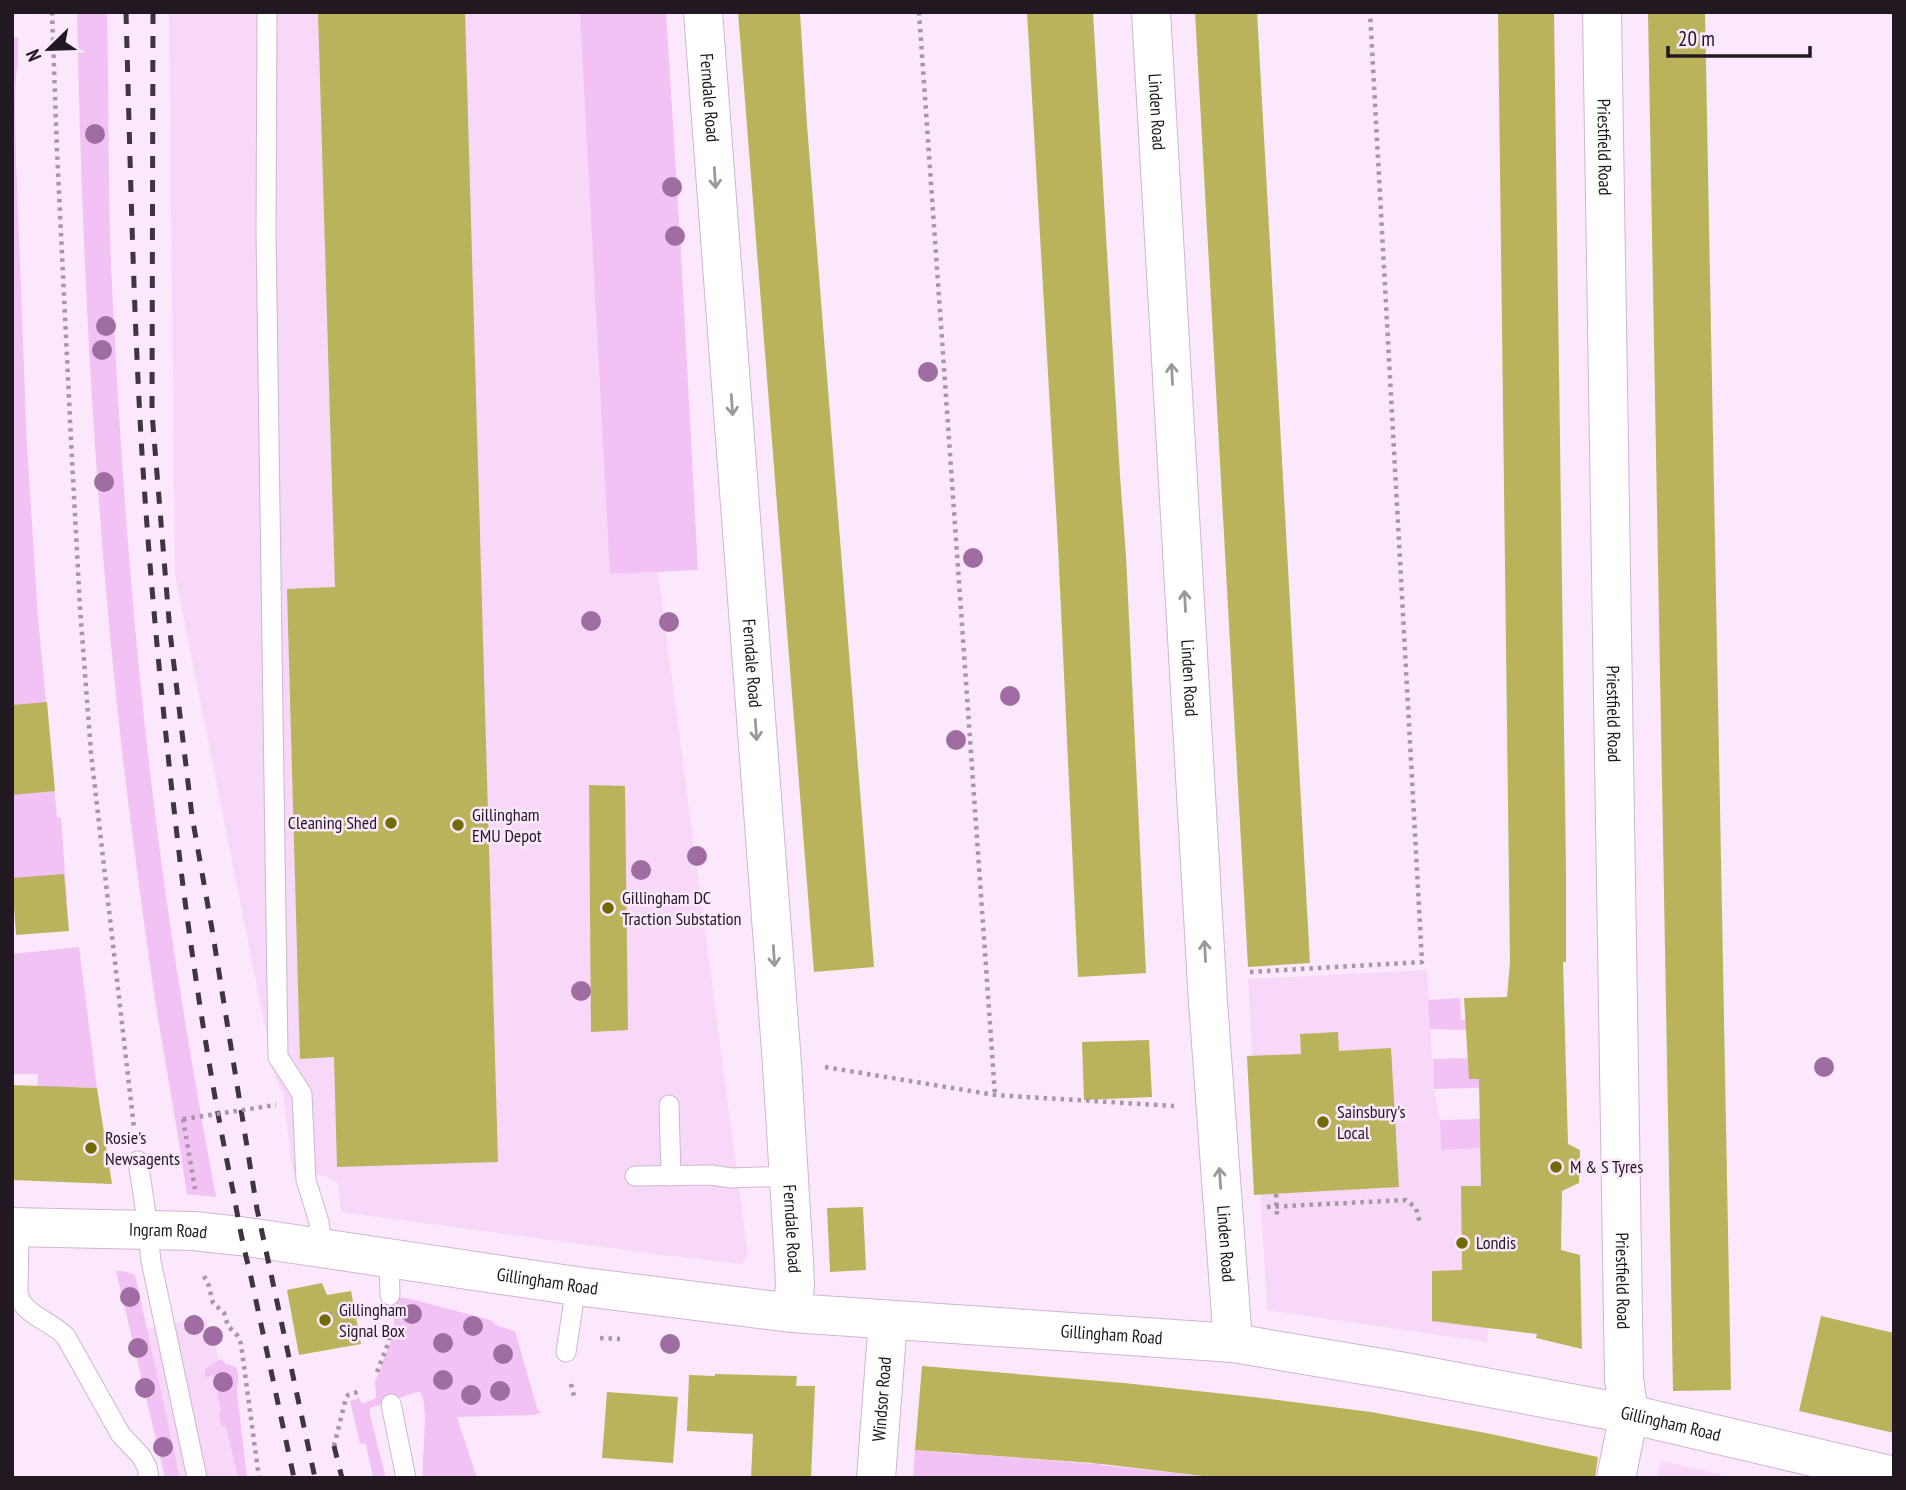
<svg xmlns="http://www.w3.org/2000/svg" width="1906" height="1490" font-family="'PT Sans Narrow',sans-serif">
	<rect width="100%" height="100%" fill="#fce8fc"/>
	<g fill="#f7d8f8">
		<path d="M169 12H584L748 1256 741 1264 655 1254 341 1212 338 1183 323 1175 295 1176 293 1174 283 1092 275 1077 175 574Z"/>
		<path d="M1427 970 1434 1089 1440 1120 1441 1150 1493 1148 1495 1263 1487 1342 1267 1310 1248 979Z"/>
		<path d="M191 1320 206 1321 215 1344 244 1478H176L140 1330Z"/>
		<path d="M1661 1461 1736 1478H1657Z"/>
	</g>
	<g fill="#f3c2f5">
		<path d="M77 12H107C109 96 108 180 111 264 118 415 128 567 144 718 161 879 186 1038 216 1197L187 1194C178 1131 166 1069 156 1006 144 927 134 848 124 769 95 518 82 265 77 12Z"/>
		<path d="M580 12H666L681 253 698 570 610 574Z"/>
		<path d="M12 37H18V62L16 75 15 104 16 160 27 446 38 617 57 817 61 818 67 901 12 906Z"/>
		<path d="M79 947 97 1088 78 1087 37 1113 38 1074H12V954Z"/>
		<path d="M1460 998 1461 1020 1506 1019 1467 1030 1430 1029 1428 1000Z"/>
		<path d="M1468 1058 1511 1078 1512 1087 1434 1089 1433 1059Z"/>
		<path d="M1481 1119 1513 1147 1441 1150 1440 1120Z"/>
		<path d="M116 1271H124L135 1275 136 1279 180 1478H165Z"/>
		<path d="M394 1296 415 1300 490 1320 498 1326 515 1331 537 1408 539 1411H543L534 1415 457 1417 477 1478H423C421 1458 430 1405 420 1392H417L370 1408V1415L386 1478H373L366 1445 364 1443 360 1444 350 1401 359 1398 362 1404 376 1398 375 1382 394 1333Z"/>
		<path d="M221 1359 226 1364 236 1367C241 1378 237 1382 237 1392L247 1478H238L226 1426 221 1427 219 1413 221 1412 214 1375 204 1377 205 1369Z"/>
		<path d="M972 1428 982 1455 1093 1464 1095 1439 1102 1440 1100 1465 1222 1478H913L915 1450 970 1455Z"/>
	</g>
	<g fill="#bab35b">
		<path d="M318 12H465L498 1162 337 1167 334 1057 300 1059 287 589 335 587Z"/>
		<path d="M738 12H800L807 125 874 967 814 972Z"/>
		<path d="M1027 12H1093L1120 476 1126 556 1146 973 1078 977 1058 545Z"/>
		<path d="M1195 12H1257L1310 963 1248 967Z"/>
		<path d="M1498 12H1554L1566 870V962H1563L1568 1144 1580 1150 1579 1183 1562 1191 1561 1250 1580 1255 1582 1349 1536 1338 1537 1334 1432 1321V1271L1462 1270 1461 1186H1481L1479 1079H1469L1464 998 1507 997 1510 962Z"/>
		<path d="M1648 12H1705L1731 1390 1673 1391Z"/>
		<path d="M47 702 55 791 12 795V705Z"/>
		<path d="M589 785 625 786 628 1030 591 1032Z"/>
		<path d="M64 874 69 931 16 935 12 878Z"/>
		<path d="M1338 1032 1339 1051 1391 1048 1399 1187 1254 1195 1247 1056 1301 1054 1300 1034Z"/>
		<path d="M1149 1040 1152 1097 1084 1100 1082 1042Z"/>
		<path d="M12 1085 97 1088 112 1184 12 1180Z"/>
		<path d="M863 1207 866 1270 830 1272 827 1208Z"/>
		<path d="M322 1283 327 1295 351 1291 361 1344 299 1355 287 1290Z"/>
		<path d="M1821 1316 1894 1333V1433L1799 1411Z"/>
		<path d="M922 1366 1124 1383 1262 1398 1371 1412 1486 1433 1598 1457 1595 1478H1220L1093 1463 915 1450Z"/>
		<path d="M715 1374 797 1376 796 1386H815L811 1478H751L753 1434 687 1431 689 1375 715 1376Z"/>
		<path d="M607 1392 678 1397 673 1463 602 1458Z"/>
	</g>
	<g fill="none" stroke-linecap="round" stroke-linejoin="round">
		<g stroke="#ceb6cf" stroke-width="21">
			<g id="lane">
				<path d="M267 12 266 233 278 1057 302 1094 306 1180 319 1222 322 1248"/>
				<path d="M669 1105 671 1176"/>
				<path d="M138 1161 145 1207 151 1261 197 1478"/>
				<path d="M635 1176 711 1175 731 1178 788 1176"/>
				<path d="M19 1227 18 1294C24 1316 52 1321 66 1337L121 1435 141 1456 147 1467 149 1478"/>
				<path d="M389 1259 390 1295"/>
				<path d="M566 1352 576 1286"/>
				<path d="M391 1404 406 1478"/>
			</g>
		</g>
		<g stroke="#ceb6cf" stroke-width="40">
			<g id="street">
				<path id="s1" d="M703 12 782 1064 794 1262 795 1285 792 1313"/>
				<path id="s2" d="M1151 12 1208 1002 1233 1343"/>
				<path id="s3" d="M1602 12 1624 1379 1629 1414 1616 1478"/>
				<path id="s4" d="M876 1478 888 1320"/>
			</g>
		</g>
		<g stroke="#ceb6cf" stroke-width="40">
			<g id="secondary">
				<path id="s5" d="M12 1227 193 1231 240 1236 576 1286 792 1313 1233 1343 1399 1371 1629 1414 1894 1476"/>
			</g>
		</g>
		<g stroke="#a696a6" stroke-width="4.5" stroke-dasharray="3.5 5" stroke-linecap="butt">
			<path d="M52 12 57 151 71 440 80 608 91 753 134 1128"/>
			<path d="M919 12 995 1095"/>
			<path d="M1250 972 1422 962 1370 12"/>
			<path d="M825 1067 995 1095 1174 1106"/>
			<path d="M183 1119 195 1189"/>
			<path d="M1276 1194 1277 1218"/>
			<path d="M1267 1207 1406 1200 1416 1208 1420 1223"/>
			<path d="M204 1276 209 1286 213 1303 224 1313 228 1326 237 1335 241 1344 259 1478"/>
			<path d="M328 1315 362 1310"/>
			<path d="M600 1338 620 1339"/>
			<path d="M377 1372 389 1341 391 1328"/>
			<path d="M571 1384 574 1396"/>
			<path d="M334 1446 346 1398 348 1395 358 1392"/>
		</g>
		<use href="#lane" stroke="#fff" stroke-width="19"/>
		<use href="#street" stroke="#fff" stroke-width="38"/>
		<use href="#secondary" stroke="#fff" stroke-width="38"/>
		<g stroke="#3f343f" stroke-width="5" stroke-dasharray="12 12" stroke-linecap="butt">
			<path d="M126 12C130 154 133 296 141 437 150 587 165 737 183 886 196 985 211 1083 231 1181 237 1210 241 1239 249 1268L294 1478"/>
			<path d="M153 12 152 413 170 632 192 816 212 929 257 1209 315 1478"/>
			<path d="M334 1446 342 1478"/>
		</g>
		<path stroke="#a696a6" stroke-width="4.5" stroke-dasharray="3.5 5" stroke-linecap="butt" d="M183 1119 276 1105"/>
	</g>
	<g fill="#a06da2">
		<circle cx="95" cy="134" r="10"/>
		<circle cx="672" cy="187" r="10"/>
		<circle cx="675" cy="236" r="10"/>
		<circle cx="106" cy="326" r="10"/>
		<circle cx="102" cy="350" r="10"/>
		<circle cx="928" cy="372" r="10"/>
		<circle cx="104" cy="482" r="10"/>
		<circle cx="973" cy="558" r="10"/>
		<circle cx="591" cy="621" r="10"/>
		<circle cx="669" cy="622" r="10"/>
		<circle cx="1010" cy="696" r="10"/>
		<circle cx="956" cy="740" r="10"/>
		<circle cx="697" cy="856" r="10"/>
		<circle cx="641" cy="870" r="10"/>
		<circle cx="581" cy="991" r="10"/>
		<circle cx="1824" cy="1067" r="10"/>
		<circle cx="130" cy="1297" r="10"/>
		<circle cx="412" cy="1314" r="10"/>
		<circle cx="194" cy="1325" r="10"/>
		<circle cx="473" cy="1326" r="10"/>
		<circle cx="213" cy="1336" r="10"/>
		<circle cx="443" cy="1343" r="10"/>
		<circle cx="670" cy="1344" r="10"/>
		<circle cx="138" cy="1348" r="10"/>
		<circle cx="503" cy="1354" r="10"/>
		<circle cx="443" cy="1380" r="10"/>
		<circle cx="223" cy="1382" r="10"/>
		<circle cx="145" cy="1388" r="10"/>
		<circle cx="500" cy="1391" r="10"/>
		<circle cx="471" cy="1395" r="10"/>
		<circle cx="163" cy="1447" r="10"/>
	</g>
	<defs><path id="oneway-shaft" d="M-6 0H5M1.5-3L5.5 0L1.5 3" fill="none" stroke-width="1.6" stroke-linecap="round" stroke-linejoin="round" transform="scale(1.75)"/></defs>
	<g stroke="#9b979b">
		<use href="#oneway-shaft" transform="translate(715 178) rotate(86)"/>
		<use href="#oneway-shaft" transform="translate(1172 374) rotate(-93)"/>
		<use href="#oneway-shaft" transform="translate(732 405) rotate(86)"/>
		<use href="#oneway-shaft" transform="translate(1185 601) rotate(-93)"/>
		<use href="#oneway-shaft" transform="translate(756 730) rotate(86)"/>
		<use href="#oneway-shaft" transform="translate(1205 951) rotate(-93)"/>
		<use href="#oneway-shaft" transform="translate(774 956) rotate(86)"/>
		<use href="#oneway-shaft" transform="translate(1220 1178) rotate(-94)"/>
	</g>
	<g fill="#726a04" stroke="#fce8fc" stroke-width="2.5">
		<circle cx="391" cy="823" r="7"/>
		<circle cx="458" cy="825" r="7"/>
		<circle cx="608" cy="908" r="7"/>
		<circle cx="1323" cy="1122" r="7"/>
		<circle cx="91" cy="1148" r="7"/>
		<circle cx="1556" cy="1167" r="7"/>
		<circle cx="1462" cy="1243" r="7"/>
		<circle cx="325" cy="1320" r="7"/>
	</g>
	<g text-anchor="middle" stroke-width="5" stroke-linejoin="round" paint-order="stroke">
		<g font-size="18" fill="#211821" stroke="#fce8fc">
			<text dy="6" stroke="none"><textPath href="#s1" startOffset="86">Ferndale Road</textPath></text>
			<text dy="6" stroke="none"><textPath href="#s2" startOffset="100">Linden Road</textPath></text>
			<text dy="6" stroke="none"><textPath href="#s3" startOffset="135">Priestfield Road</textPath></text>
			<text dy="6" stroke="none"><textPath href="#s1" startOffset="653">Ferndale Road</textPath></text>
			<text dy="6" stroke="none"><textPath href="#s2" startOffset="667">Linden Road</textPath></text>
			<text dy="6" stroke="none"><textPath href="#s3" startOffset="702">Priestfield Road</textPath></text>
			<text dy="6" stroke="none"><textPath href="#s1" startOffset="1220">Ferndale Road</textPath></text>
			<text dy="6" stroke="none"><textPath href="#s5" startOffset="156">Ingram Road</textPath></text>
			<text dy="6" stroke="none"><textPath href="#s2" startOffset="1234">Linden Road</textPath></text>
			<text dy="6" stroke="none"><textPath href="#s3" startOffset="1269">Priestfield Road</textPath></text>
			<text dy="6" stroke="none"><textPath href="#s5" startOffset="539">Gillingham Road</textPath></text>
			<text dy="6" stroke="none"><textPath href="#s5" startOffset="1106">Gillingham Road</textPath></text>
			<text dy="6" stroke="none"><textPath href="#s4" startOffset="79">Windsor Road</textPath></text>
			<text dy="6" stroke="none"><textPath href="#s5" startOffset="1673">Gillingham Road</textPath></text>
		</g>
		<g font-size="18" fill="#211821" stroke="#fce8fc" text-anchor="start">
			<text x="472" y="821">Gillingham<tspan x="472" dy="21">EMU Depot</tspan></text>
			<text x="377" y="829" text-anchor="end">Cleaning Shed</text>
			<text x="622" y="904">Gillingham DC<tspan x="622" dy="21">Traction Substation</tspan></text>
			<text x="1337" y="1118">Sainsbury's<tspan x="1337" dy="21">Local</tspan></text>
			<text x="105" y="1144">Rosie's<tspan x="105" dy="21">Newsagents</tspan></text>
			<text x="1570" y="1173">M &amp; S Tyres</text>
			<text x="1476" y="1249">Londis</text>
			<text x="339" y="1316">Gillingham<tspan x="339" dy="21">Signal Box</tspan></text>
		</g>
	</g>
	<rect width="1906" height="1490" fill="none" stroke="#211821" stroke-width="28"/>
	<g transform="translate(49 49) rotate(247)" stroke="#fce8fc" stroke-width="5" paint-order="stroke">
	<path d="M0-5L12 26L0 18L-12 26Z" fill="#211821"/>
	<text y="-10" font-size="19" font-weight="bold" text-anchor="middle" fill="#211821">N</text>
	</g>
	<path d="M1668 46v10h142v-10" fill="none" stroke="#211821" stroke-width="3.5"/>
	<text x="1678" y="46" font-size="21" fill="#211821" stroke="#fce8fc" stroke-width="5" paint-order="stroke">20 m</text>
</svg>
